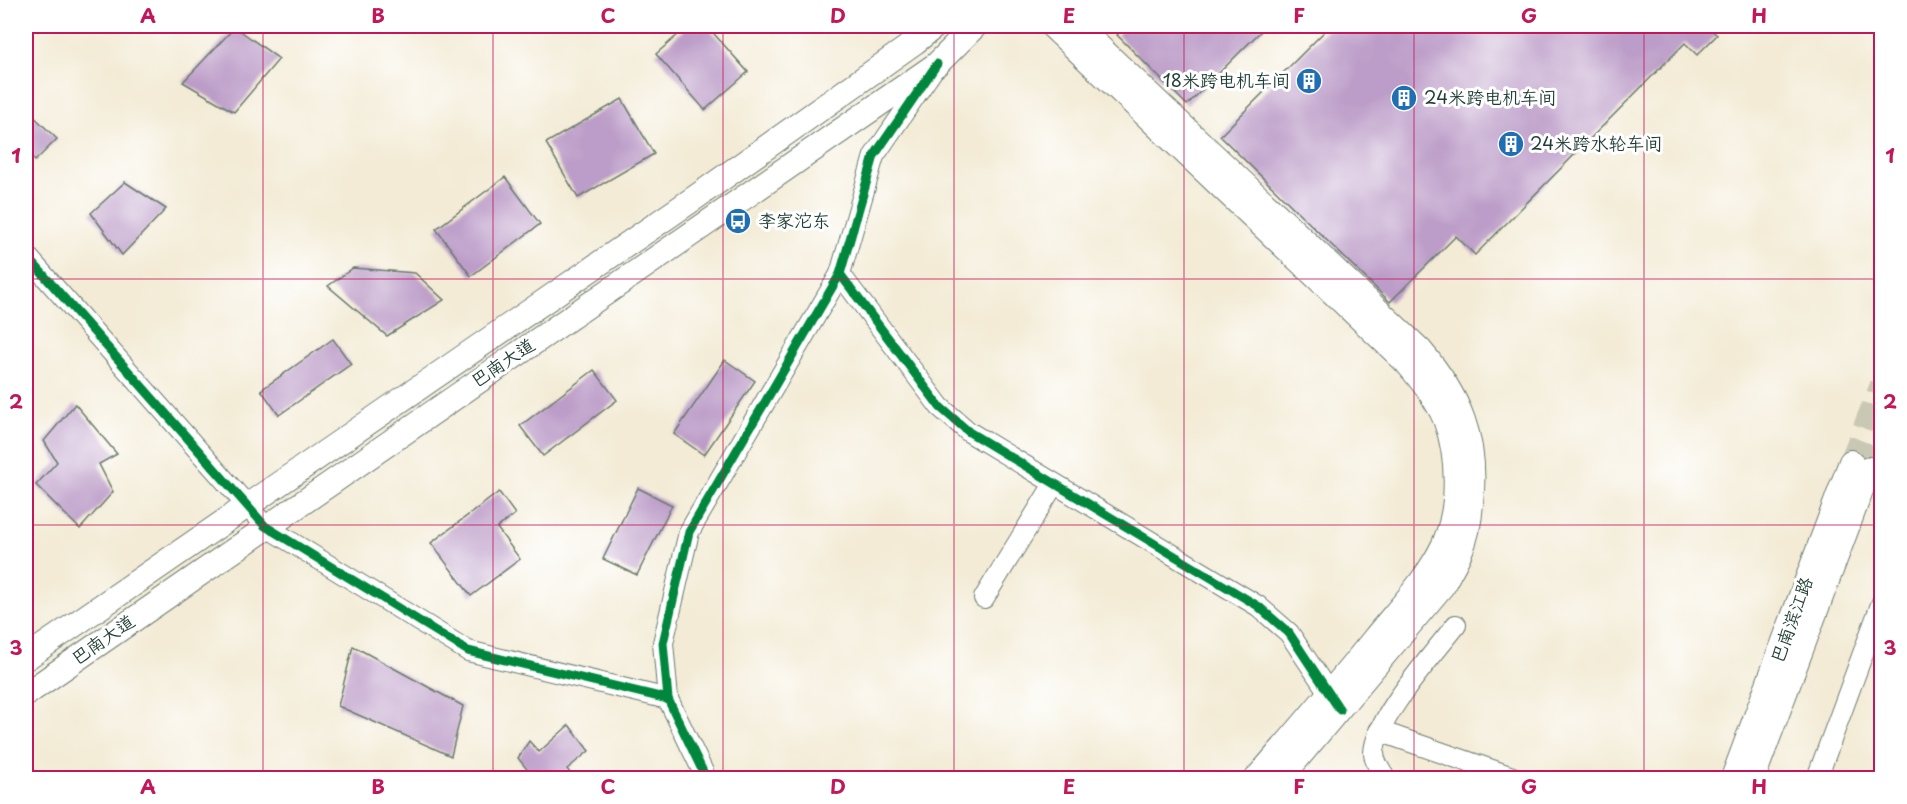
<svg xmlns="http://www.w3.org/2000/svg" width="1907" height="804" font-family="'Playpen Sans','LXGW WenKai TC',sans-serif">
	<rect width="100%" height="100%" fill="#fff"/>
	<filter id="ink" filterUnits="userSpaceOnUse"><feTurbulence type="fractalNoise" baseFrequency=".0167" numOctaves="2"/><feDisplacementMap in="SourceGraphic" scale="12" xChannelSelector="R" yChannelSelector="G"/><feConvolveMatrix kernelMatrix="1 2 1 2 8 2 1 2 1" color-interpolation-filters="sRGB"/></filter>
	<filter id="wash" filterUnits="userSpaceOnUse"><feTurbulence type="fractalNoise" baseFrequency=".008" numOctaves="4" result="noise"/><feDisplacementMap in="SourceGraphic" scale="24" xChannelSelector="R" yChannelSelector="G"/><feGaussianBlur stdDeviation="1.35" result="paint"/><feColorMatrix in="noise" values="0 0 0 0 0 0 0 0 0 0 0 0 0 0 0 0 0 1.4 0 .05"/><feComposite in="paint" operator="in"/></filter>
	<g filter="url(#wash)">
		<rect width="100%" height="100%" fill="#f3ebd5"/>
		<g id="blocks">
			<g fill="#bc9cc8">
				<path d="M688 26H707L748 72 705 110 656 54Z"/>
				<path d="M1126 26H1266L1187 105 1117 35Z"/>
				<path d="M1330 26H1707L1717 35 1697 55 1685 43 1475 255 1456 236 1390 302 1220 136Z"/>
				<path d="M235 27 279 59 234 112 183 82Z"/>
				<path d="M622 99 654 154 578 198 546 143Z"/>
				<path d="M26 109 57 139 35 161 26 151Z"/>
				<path d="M505 177 540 224 471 276 436 229Z"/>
				<path d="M125 182 166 209 122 255 91 213Z"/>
				<path d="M353 268 415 273 444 300 387 336 328 286Z"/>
				<path d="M333 339 351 364 279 415 261 390Z"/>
				<path d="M725 360 755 381 704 455 674 434Z"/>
				<path d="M594 370 617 400 543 456 520 426Z"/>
				<path d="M75 404 117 454 99 464 113 492 80 529 36 485 57 462 44 441Z"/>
				<path d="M638 488 672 505 637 575 603 559Z"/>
				<path d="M499 492 515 514 497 528 520 559 471 596 431 543Z"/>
				<path d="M353 646 463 706 451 756 338 706Z"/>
				<path d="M569 725 589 751 567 769 574 778H534L518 758 529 741 539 752Z"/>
			</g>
		</g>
	</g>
	<g filter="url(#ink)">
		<use href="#blocks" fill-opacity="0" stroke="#697a6c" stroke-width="1.5"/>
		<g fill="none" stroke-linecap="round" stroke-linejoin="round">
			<g stroke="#c9c8b5" stroke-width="24" stroke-dasharray="24 12" stroke-linecap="butt">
				<path d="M1851 462 1882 385"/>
				<path d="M1869 469 1882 438"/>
			</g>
			<g stroke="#697a6c" stroke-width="22">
				<g id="minor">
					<path d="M26 255 265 526 468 651 668 699"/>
					<path d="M840 274 940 407 969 432 1258 606 1289 633 1337 705"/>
					<path d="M984 598 1054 484"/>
					<path d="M1379 731 1515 778"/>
					<path d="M706 778 668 699 663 643 689 532 840 274 874 156 932 71"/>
					<path d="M1385 778C1381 772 1374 761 1374 753 1375 718 1434 654 1456 625"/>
					<path d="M1817 778 1882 602"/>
				</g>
			</g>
			<g stroke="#697a6c" stroke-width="26">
				<g id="major">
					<path d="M1052 26 1407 363C1421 380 1436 398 1445 419 1459 456 1460 508 1444 544 1428 579 1398 609 1374 639 1336 686 1297 732 1257 778"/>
					<path d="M1077 26 1420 350C1460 397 1478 440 1471 503 1470 519 1467 537 1460 552 1455 564 1448 574 1443 585L1281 778"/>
					<path d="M26 658 696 197 915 42 935 26"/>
					<path d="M26 694 937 64 975 26"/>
					<path d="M1733 778 1851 462"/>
					<path d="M1753 778 1869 469"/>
				</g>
			</g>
			<use href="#minor" stroke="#fff" stroke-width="20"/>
			<use href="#major" stroke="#fff" stroke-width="24"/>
			<g stroke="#fff" stroke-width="13">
				<g id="cycleway">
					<path d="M26 255 265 526 468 651 668 699"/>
					<path d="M840 274 940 407 969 432 1258 606 1289 633 1340 710"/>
					<path d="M706 778 668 699 663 643 689 532 840 274 874 156 937 64"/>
				</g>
			</g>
			<use href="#cycleway" stroke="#00873e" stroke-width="9"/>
		</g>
	</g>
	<path fill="none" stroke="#c2185b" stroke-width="1.5" stroke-opacity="0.55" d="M263 26V778M493 26V778M723 26V778M954 26V778M1184 26V778M1414 26V778M1644 26V778M26 279H1882M26 525H1882"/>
	<defs>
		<g id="building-disc" transform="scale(1.35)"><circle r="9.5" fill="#1f6fb2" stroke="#fff"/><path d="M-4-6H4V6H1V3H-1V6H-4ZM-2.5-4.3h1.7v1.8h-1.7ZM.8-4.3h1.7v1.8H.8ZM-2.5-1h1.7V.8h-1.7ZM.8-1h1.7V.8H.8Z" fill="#fff"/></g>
		<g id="bus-disc" transform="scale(1.35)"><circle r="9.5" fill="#1f6fb2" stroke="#fff"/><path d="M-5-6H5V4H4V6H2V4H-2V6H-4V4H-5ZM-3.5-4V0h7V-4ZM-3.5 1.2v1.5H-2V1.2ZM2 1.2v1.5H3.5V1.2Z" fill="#fff"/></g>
	</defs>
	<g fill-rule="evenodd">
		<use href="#building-disc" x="1309" y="81"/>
		<use href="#building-disc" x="1404" y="98"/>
		<use href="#building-disc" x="1511" y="144"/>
		<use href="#bus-disc" x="738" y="221"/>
	</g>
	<g text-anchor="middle" stroke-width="6" stroke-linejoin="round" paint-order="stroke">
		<g font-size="18" fill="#1f3d34" stroke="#fff" text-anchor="start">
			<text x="1290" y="87" text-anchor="end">18米跨电机车间</text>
			<text x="1424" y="104">24米跨电机车间</text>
			<text x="1530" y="150">24米跨水轮车间</text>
			<text x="758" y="227">李家沱东</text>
		</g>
		<g font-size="18" fill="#1f3d34" stroke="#fff">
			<text transform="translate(503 363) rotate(-34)" y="6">巴南大道</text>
			<text transform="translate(1792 620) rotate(-70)" y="6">巴南滨江路</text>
			<text transform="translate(103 640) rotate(-35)" y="6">巴南大道</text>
		</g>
	</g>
	<rect width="1907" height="804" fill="none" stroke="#fff" stroke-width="66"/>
	<rect x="33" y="33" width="1841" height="738" fill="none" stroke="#c2185b" stroke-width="2"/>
	<g font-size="20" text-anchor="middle" font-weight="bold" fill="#c2185b">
		<text x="148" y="23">A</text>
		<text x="378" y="23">B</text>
		<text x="608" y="23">C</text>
		<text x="838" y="23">D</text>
		<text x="1069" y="23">E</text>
		<text x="1299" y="23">F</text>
		<text x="1529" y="23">G</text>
		<text x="1759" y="23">H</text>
		<text x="16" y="163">1</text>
		<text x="1890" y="163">1</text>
		<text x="16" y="409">2</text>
		<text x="1890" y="409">2</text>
		<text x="16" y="655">3</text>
		<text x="1890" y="655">3</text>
		<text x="148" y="794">A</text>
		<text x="378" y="794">B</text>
		<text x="608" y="794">C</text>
		<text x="838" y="794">D</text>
		<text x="1069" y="794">E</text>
		<text x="1299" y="794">F</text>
		<text x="1529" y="794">G</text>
		<text x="1759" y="794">H</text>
	</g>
</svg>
